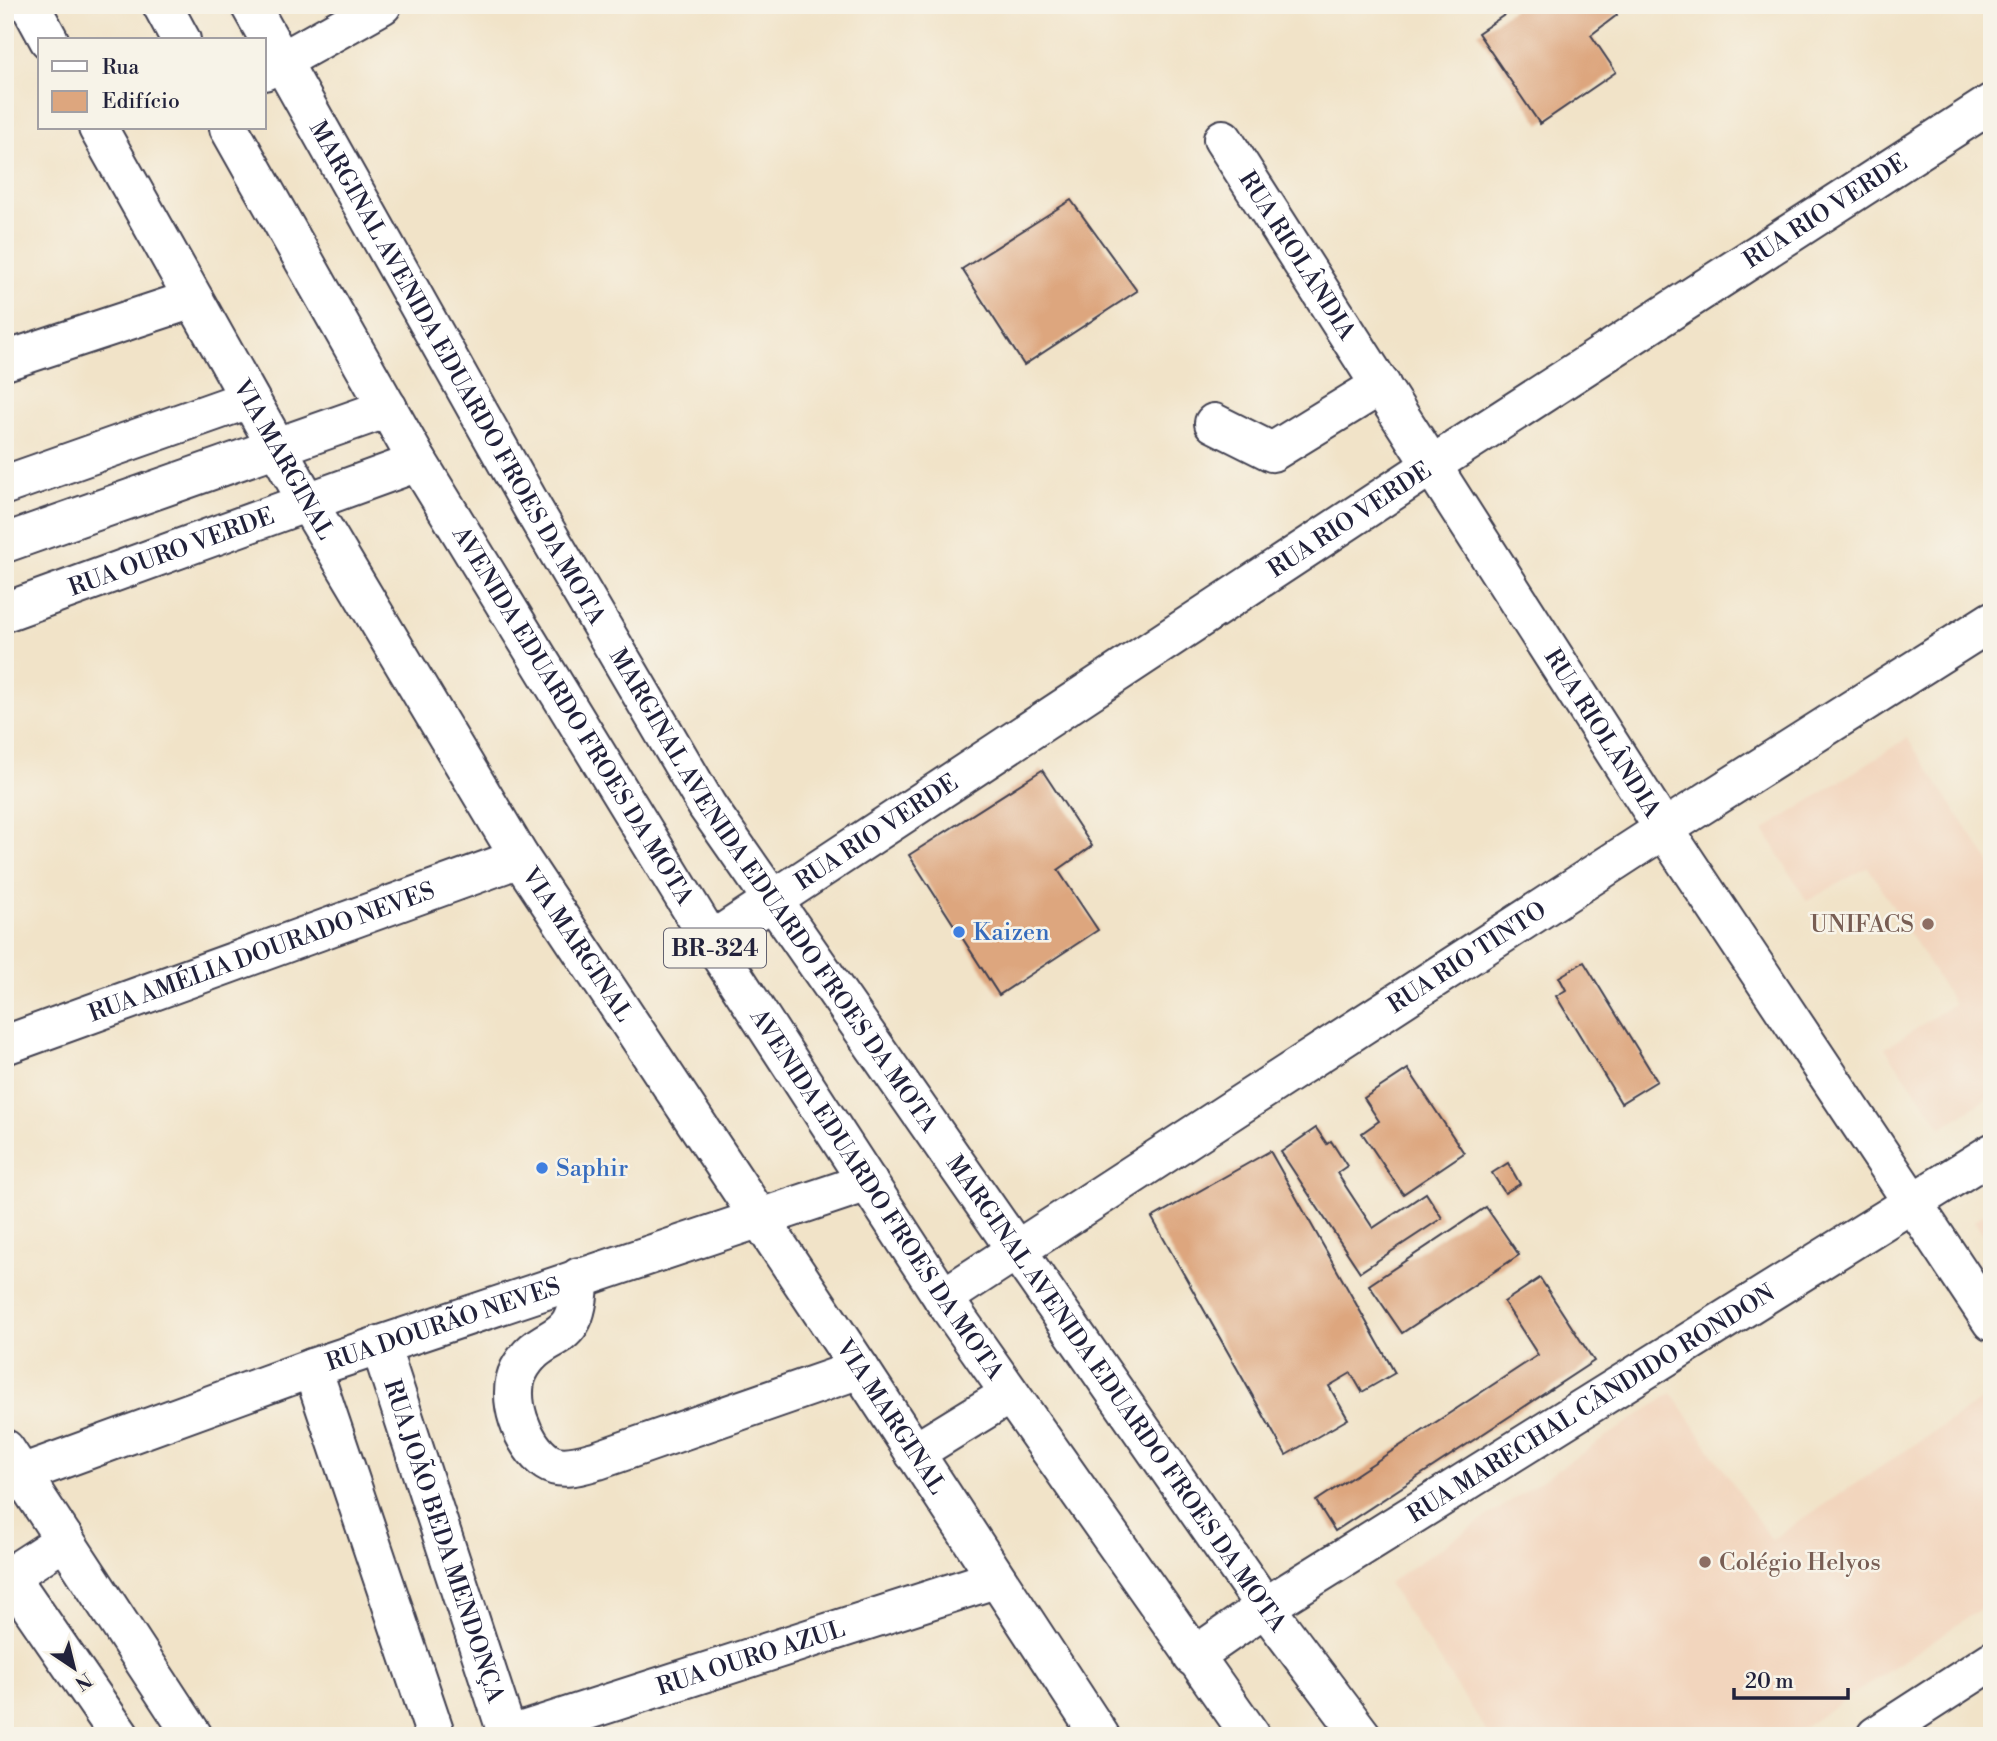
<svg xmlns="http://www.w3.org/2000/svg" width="1997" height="1741" font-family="'Libre Bodoni',serif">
	<rect width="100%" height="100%" fill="#f7f3e8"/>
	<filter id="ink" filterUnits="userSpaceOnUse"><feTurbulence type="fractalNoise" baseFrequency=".0143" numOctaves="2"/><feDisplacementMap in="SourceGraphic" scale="14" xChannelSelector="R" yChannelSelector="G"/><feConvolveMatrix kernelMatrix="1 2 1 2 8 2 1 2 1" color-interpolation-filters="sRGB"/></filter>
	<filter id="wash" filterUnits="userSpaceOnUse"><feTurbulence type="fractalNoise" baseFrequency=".00686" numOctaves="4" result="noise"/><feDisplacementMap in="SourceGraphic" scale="28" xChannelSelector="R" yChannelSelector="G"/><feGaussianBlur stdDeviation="1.57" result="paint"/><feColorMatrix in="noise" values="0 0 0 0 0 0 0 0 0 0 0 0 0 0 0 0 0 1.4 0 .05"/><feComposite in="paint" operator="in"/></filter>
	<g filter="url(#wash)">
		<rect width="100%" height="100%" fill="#f1e3c8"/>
		<g fill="#f2d5bd">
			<path d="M1907 738 1992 866V1095L1942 1128 1885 1048 1954 1004 1868 867 1807 901 1764 830Z"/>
			<path d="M1992 1208V1247L1974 1221Z"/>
			<path d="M1672 1393 1771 1540 1992 1393V1601L1791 1736H1490L1388 1583Z"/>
		</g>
		<g id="blocks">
			<g fill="#dda67e">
				<path d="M1519 5H1611L1617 15 1591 35 1616 72 1540 124 1478 33Z"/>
				<path d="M1071 200 1137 291 1024 365 962 269Z"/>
				<path d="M1042 770 1092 846 1058 870 1098 930 999 995 909 855Z"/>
				<path d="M1584 962 1657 1081 1621 1103 1556 996 1566 990 1559 977Z"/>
				<path d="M1408 1069 1464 1153 1403 1194 1362 1133 1379 1121 1364 1098Z"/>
				<path d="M1316 1128 1327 1144 1331 1141 1347 1166 1337 1173 1373 1228 1426 1193 1442 1218 1360 1272 1281 1152Z"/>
				<path d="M1270 1151 1395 1373 1362 1392 1351 1373 1329 1386 1348 1419 1286 1455 1152 1218Z"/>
				<path d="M1508 1163 1520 1184 1505 1193 1492 1173Z"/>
				<path d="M1486 1207 1519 1255 1402 1333 1369 1285Z"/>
				<path d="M1540 1278 1594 1361 1335 1531 1316 1501 1538 1355 1504 1302Z"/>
			</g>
		</g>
	</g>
	<g filter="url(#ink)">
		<use href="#blocks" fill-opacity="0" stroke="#413f50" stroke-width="2"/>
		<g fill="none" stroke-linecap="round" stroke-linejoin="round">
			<g stroke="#413f50" stroke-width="42">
				<g id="minor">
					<path d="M30 5 49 40"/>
					<path id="s1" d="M250 5 533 509 707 806 1265 1607 1362 1736"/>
					<path d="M264 71 382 5"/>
					<path id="s2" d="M98 128 308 503 520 858 860 1369 1100 1736"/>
					<path id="s3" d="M1223 139 1664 829 1992 1322"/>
					<path d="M5 361 193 299"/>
					<path d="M1214 423 1272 452 1381 385"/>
					<path d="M5 485 249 399"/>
					<path d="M5 543 388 408"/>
					<path id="s4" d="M5 612 418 462"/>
					<path id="s5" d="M711 941 1432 465 1992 103"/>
					<path id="s6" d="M5 1045 520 858"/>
					<path d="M579 1277C579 1353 543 1325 519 1370 505 1397 522 1445 547 1462 562 1472 583 1464 598 1460L860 1369"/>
					<path id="s7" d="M943 1298 1664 829 1992 621"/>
					<path id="s8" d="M380 1345 508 1736"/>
					<path d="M312 1368 436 1736"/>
					<path d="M5 1449 193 1736"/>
					<path id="s9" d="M21 1474 312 1368 868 1182"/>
					<path d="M9 1575 120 1736"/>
					<path d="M5 1579 65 1540"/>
					<path id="s10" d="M1193 1657 1265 1607 1992 1153"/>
					<path id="s11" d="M507 1736 995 1579"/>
					<path d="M1876 1736 1992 1661"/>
				</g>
			</g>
			<g stroke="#413f50" stroke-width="42">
				<g id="highway">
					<path d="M162 5 181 40"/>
					<path id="s12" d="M229 128 418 462 711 941 943 1298 1251 1736"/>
					<path d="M914 1453 1010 1394"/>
				</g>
			</g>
			<use href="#minor" stroke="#fff" stroke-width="38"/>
			<use href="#highway" stroke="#fff" stroke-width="38"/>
		</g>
	</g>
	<g fill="#8d6e63" stroke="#f7f3e8" stroke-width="2.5">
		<circle cx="1928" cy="924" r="7"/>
		<circle cx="1705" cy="1562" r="7"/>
	</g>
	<g fill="#3f7fe0" stroke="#f7f3e8" stroke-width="2.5">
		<circle cx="959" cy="932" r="7"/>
		<circle cx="542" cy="1168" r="7"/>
	</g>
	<g text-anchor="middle" stroke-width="5" stroke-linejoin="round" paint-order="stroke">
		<rect fill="#f7f3e8" stroke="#62616f" stroke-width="2" x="664" y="928.5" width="102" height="39" rx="5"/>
		<g font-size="23" font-weight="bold" fill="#22223b">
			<text x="715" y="956">BR-324</text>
		</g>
		<g font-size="24" fill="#22223b" stroke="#f7f3e8">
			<text dy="8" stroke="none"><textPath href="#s5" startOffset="1332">RUA RIO VERDE</textPath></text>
			<text dy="8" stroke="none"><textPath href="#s3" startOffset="138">RUA RIOLÂNDIA</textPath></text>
			<text dy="8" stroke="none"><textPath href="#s1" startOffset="422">MARGINAL AVENIDA EDUARDO FROES DA MOTA</textPath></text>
			<text dy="8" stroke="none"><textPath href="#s2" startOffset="380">VIA MARGINAL</textPath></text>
			<text dy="8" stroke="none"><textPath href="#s5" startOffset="765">RUA RIO VERDE</textPath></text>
			<text dy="8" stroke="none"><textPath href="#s4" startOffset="177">RUA OURO VERDE</textPath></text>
			<text dy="8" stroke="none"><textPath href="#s12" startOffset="681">AVENIDA EDUARDO FROES DA MOTA</textPath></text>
			<text dy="8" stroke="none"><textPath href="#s3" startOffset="705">RUA RIOLÂNDIA</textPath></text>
			<text dy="8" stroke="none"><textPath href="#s5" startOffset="198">RUA RIO VERDE</textPath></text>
			<text dy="8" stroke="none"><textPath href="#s1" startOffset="1029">MARGINAL AVENIDA EDUARDO FROES DA MOTA</textPath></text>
			<text dy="8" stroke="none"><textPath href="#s2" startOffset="947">VIA MARGINAL</textPath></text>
			<text dy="8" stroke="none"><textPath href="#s6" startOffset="273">RUA AMÉLIA DOURADO NEVES</textPath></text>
			<text dy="8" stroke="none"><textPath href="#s7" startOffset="625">RUA RIO TINTO</textPath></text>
			<text dy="8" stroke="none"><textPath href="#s12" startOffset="1248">AVENIDA EDUARDO FROES DA MOTA</textPath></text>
			<text dy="8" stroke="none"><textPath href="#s9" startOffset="448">RUA DOURÃO NEVES</textPath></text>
			<text dy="8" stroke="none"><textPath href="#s1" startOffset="1638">MARGINAL AVENIDA EDUARDO FROES DA MOTA</textPath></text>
			<text dy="8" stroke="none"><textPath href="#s10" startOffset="472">RUA MARECHAL CÂNDIDO RONDON</textPath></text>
			<text dy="8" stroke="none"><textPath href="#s2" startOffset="1514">VIA MARGINAL</textPath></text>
			<text dy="8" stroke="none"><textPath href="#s8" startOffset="206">RUA JOÃO BEDA MENDONÇA</textPath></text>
			<text dy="8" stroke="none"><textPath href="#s11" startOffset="256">RUA OURO AZUL</textPath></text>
		</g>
		<g font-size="24" fill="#785e54" stroke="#f7f3e8" text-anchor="end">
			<text x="1914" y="932">UNIFACS</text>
			<text x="1719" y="1570" text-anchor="start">Colégio Helyos</text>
		</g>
		<g font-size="24" fill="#366cbe" stroke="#f7f3e8" text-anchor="start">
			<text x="973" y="940">Kaizen</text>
			<text x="556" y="1176">Saphir</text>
		</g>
	</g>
	<rect width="1997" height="1741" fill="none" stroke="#f7f3e8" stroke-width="28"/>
	<rect x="38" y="38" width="228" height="91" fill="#f7f3e8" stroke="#a29fa3" stroke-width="2"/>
	<rect x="52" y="61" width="35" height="10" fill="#ffffff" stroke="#a29fa3" stroke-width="2"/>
	<text x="102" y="74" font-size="21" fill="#22223b">Rua</text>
	<rect x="52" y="91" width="35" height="21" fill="#dda67e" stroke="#a29fa3" stroke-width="2"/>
	<text x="102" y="108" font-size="21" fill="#22223b">Edifício</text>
	<g transform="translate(74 1668) rotate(145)" stroke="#f7f3e8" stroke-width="5" paint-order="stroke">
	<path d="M0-5L12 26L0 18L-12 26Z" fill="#22223b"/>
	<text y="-10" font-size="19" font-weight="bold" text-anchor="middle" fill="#22223b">N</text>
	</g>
	<path d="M1734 1688v10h114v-10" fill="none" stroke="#22223b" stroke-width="3.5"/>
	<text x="1745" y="1688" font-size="21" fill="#22223b" stroke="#f7f3e8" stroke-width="5" paint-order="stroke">20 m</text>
</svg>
